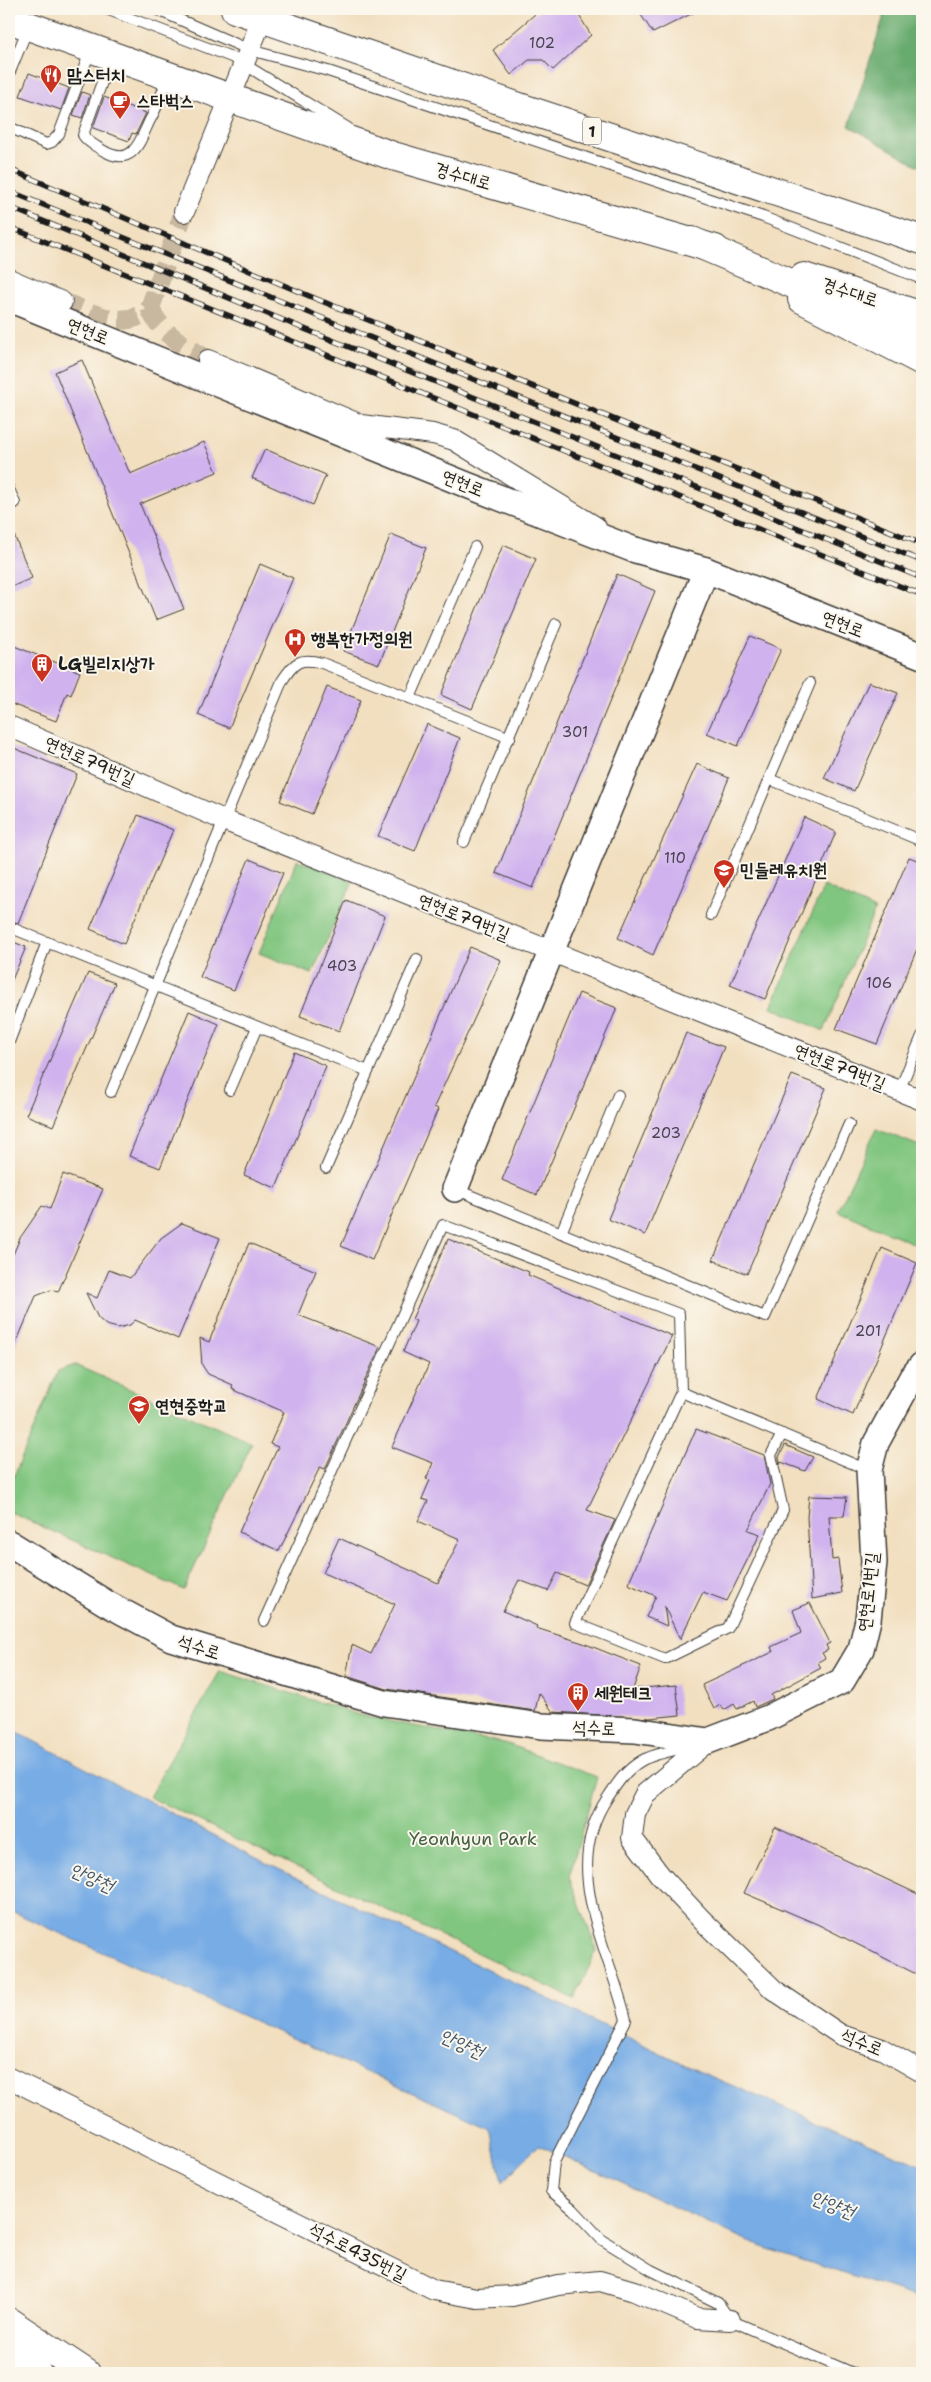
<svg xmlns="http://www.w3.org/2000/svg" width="931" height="2382" font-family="'Shantell Sans','Poor Story',sans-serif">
	<rect width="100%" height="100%" fill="#fbf7ec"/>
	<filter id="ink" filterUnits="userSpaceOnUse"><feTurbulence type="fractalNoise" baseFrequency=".02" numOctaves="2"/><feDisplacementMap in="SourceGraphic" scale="10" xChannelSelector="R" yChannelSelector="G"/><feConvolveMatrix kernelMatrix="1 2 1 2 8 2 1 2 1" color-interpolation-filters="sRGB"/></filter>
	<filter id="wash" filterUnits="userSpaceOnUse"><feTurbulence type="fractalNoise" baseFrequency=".0096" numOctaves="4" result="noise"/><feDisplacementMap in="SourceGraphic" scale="20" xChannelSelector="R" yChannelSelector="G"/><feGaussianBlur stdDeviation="1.12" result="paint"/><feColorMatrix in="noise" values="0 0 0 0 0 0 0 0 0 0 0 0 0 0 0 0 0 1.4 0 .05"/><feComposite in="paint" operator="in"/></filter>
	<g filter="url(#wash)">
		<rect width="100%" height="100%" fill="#f2dfc0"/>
		<g fill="#81c680" stroke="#4e714e">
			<path d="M297 860 353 881 312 974 259 953Z"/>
			<path d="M824 886 875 910 824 1031 771 1007Z"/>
			<path d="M876 1129 922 1147V1247L838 1211Z"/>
			<path d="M75 1365 252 1443 184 1590 9 1512V1488L58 1371Z"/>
			<path d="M220 1671 367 1717 505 1743 597 1777 569 1877 597 1950 574 1999 149 1797Z"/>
		</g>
		<path fill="#68ab6e" stroke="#426445" d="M886 9H922V168L849 126Z"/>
		<path fill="#77ace5" stroke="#4a6480" d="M9 1728 266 1863 698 2071 922 2166V2299L759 2246 539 2145 502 2182 490 2128 9 1910Z"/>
		<g id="blocks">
			<g fill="#d0b3ee">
				<path d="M541 9H575L591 35 553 70 543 60H529L511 75 493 50Z"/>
				<path d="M637 9H701L653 33Z"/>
				<path d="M29 73 69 88 61 110 20 96Z"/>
				<path d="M82 92 90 95 82 118 73 115Z"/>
				<path d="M104 97 146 113 136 134 132 133 129 141 93 128Z"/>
				<path d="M82 360 130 474 204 442 217 472 140 504 184 609 156 620 55 372Z"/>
				<path d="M265 449 326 475 313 505 252 478Z"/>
				<path d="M9 523 32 578 9 588Z"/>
				<path d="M391 534 426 548 379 664 343 651Z"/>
				<path d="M503 545 536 559 472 709 441 695Z"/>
				<path d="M260 564 293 578 229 728 198 715Z"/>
				<path d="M617 574 655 591 533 888 496 873Z"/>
				<path d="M750 636 781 649 738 746 707 733Z"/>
				<path d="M9 644 80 672 71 695 67 693 56 721 9 703Z"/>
				<path d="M869 682 898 693 854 791 824 778Z"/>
				<path d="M327 687 361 700 312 814 280 801Z"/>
				<path d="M427 724 460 738 415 851 378 836Z"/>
				<path d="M9 746 77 774 18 923 9 920V812L13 800 9 798Z"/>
				<path d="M697 764 729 778 653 955 618 938Z"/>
				<path d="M138 815 173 830 124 944 90 929Z"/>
				<path d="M804 817 836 832 765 999 730 985Z"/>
				<path d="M909 857 922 862V937L877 1044 836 1029Z"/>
				<path d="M249 859 283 873 234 990 200 977Z"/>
				<path d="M346 900 385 916 339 1031 300 1016Z"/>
				<path d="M9 934 13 936 11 941 26 947 9 987Z"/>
				<path d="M470 947 501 960 434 1107 438 1109 372 1260 341 1246Z"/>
				<path d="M88 973 115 983 53 1126 26 1115Z"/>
				<path d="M579 993 617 1008 537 1195 502 1180Z"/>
				<path d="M189 1011 219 1024 160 1168 129 1156Z"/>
				<path d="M686 1033 724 1047 645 1235 608 1219Z"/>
				<path d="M294 1052 326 1066 276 1188 244 1175Z"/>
				<path d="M792 1075 826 1088 747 1274 713 1260Z"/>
				<path d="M63 1174 103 1189 58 1292 51 1290 36 1296 9 1360V1264L20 1238 42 1206 50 1209Z"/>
				<path d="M182 1223 220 1238 178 1339 135 1320 130 1325 118 1328 106 1325 98 1318 86 1293 97 1298 109 1270 130 1278 161 1238Z"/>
				<path d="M448 1239 529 1272 528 1275 672 1336 587 1510 615 1520 585 1585 557 1573 548 1591 519 1580 503 1611 537 1626 536 1628 583 1643 641 1666 633 1689 676 1685 680 1715 650 1718 553 1712 539 1693 535 1711 387 1689 346 1676 352 1645 371 1654 395 1604 323 1573 339 1538 438 1583 460 1539 418 1521 428 1501 422 1499 430 1480 426 1479 433 1463 392 1447 429 1364 403 1352 416 1321 412 1319Z"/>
				<path d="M249 1243 316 1271 298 1315 380 1347 325 1469 320 1467 279 1551 239 1532 278 1447 270 1444 284 1412 232 1389 233 1385 208 1374 202 1365 200 1338 209 1342Z"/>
				<path d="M882 1248 917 1263 853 1415 818 1399Z"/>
				<path d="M696 1429 764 1455 770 1484 748 1530 760 1534 727 1601 703 1592 680 1639 664 1606 667 1626 646 1617 656 1596 628 1584Z"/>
				<path d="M785 1445 813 1457 805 1471 781 1462 780 1465 779 1457Z"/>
				<path d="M809 1496 847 1497 844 1516H829L832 1560 838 1559 842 1593 812 1599 807 1517Z"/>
				<path d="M810 1603 830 1643 826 1645 828 1650 822 1653 825 1658 818 1662 821 1668 771 1695 773 1699 755 1707 753 1701 737 1709 734 1704 724 1710 720 1705 714 1709 702 1685 773 1652 771 1647 801 1633 793 1610Z"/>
				<path d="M775 1827 922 1896V1977L817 1924 744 1893Z"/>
			</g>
		</g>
	</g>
	<g filter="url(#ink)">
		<use href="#blocks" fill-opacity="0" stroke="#3c3935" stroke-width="1"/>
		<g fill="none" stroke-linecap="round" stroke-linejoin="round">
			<g stroke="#c7b89f" stroke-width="20" stroke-dasharray="20 10" stroke-linecap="butt">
				<path d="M62 302C91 312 124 333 150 308L184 212"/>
				<path d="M150 308C160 334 185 346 208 360"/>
			</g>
			<g stroke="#3c3935" stroke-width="12">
				<g id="service">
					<path d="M106 9 234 58 348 128"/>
					<path d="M155 9 250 50 328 71 763 217 922 279"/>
					<path d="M111 57 83 135C88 143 96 146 104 151 134 168 140 140 150 120 158 106 163 91 168 76"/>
					<path d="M9 74 28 28"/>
					<path d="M9 127 46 144 52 142 59 134 91 49"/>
					<path d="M9 489 15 503"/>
					<path d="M410 698 475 547"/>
					<path d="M769 779 922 841"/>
					<path d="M464 842 556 624"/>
					<path d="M711 915 810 683"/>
					<path d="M9 927 368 1071"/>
					<path d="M9 1042 47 942"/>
					<path d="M230 1090 257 1027"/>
					<path d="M899 1091 922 1036"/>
					<path d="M111 1092 282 681C294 662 300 657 322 663L510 738"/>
					<path d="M326 1168 417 959"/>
					<path d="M455 1189 765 1317 849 1124"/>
					<path d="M561 1233 618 1095"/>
					<path d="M681 1392 575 1623 665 1659 728 1628 783 1510 771 1455 782 1434"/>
					<path d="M264 1621 443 1225 679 1314 681 1392 868 1470"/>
					<path d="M693 1746C677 1750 655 1753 641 1761 626 1770 618 1782 608 1797 559 1869 609 1947 626 2020L554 2162 551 2191 573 2209 601 2239 651 2270 718 2303 730 2320 853 2373"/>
				</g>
			</g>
			<g stroke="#3c3935" stroke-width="22">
				<g id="minor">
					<path d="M184 212 266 9"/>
					<path d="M9 279 62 302"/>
					<path d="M208 360 361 425 433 434 454 440 596 527"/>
					<path d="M9 726 226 821 922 1100"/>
					<path d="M708 1741 645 1794 635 1814 632 1838 660 1875 702 1920 774 1990 841 2035 882 2049 922 2072"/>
					<path d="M9 2078 434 2290 477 2298 512 2296 558 2285 600 2281 634 2291 697 2318 730 2320"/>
				</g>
			</g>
			<g stroke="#3c3935" stroke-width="28">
				<g id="tertiary">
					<path d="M9 299 467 485 632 549 706 570 922 656"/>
					<path d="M455 1189 706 570"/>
					<path d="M9 1543 106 1603 171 1638 384 1703 541 1726 635 1730 708 1741 768 1718 842 1681 861 1649 868 1620 874 1562 869 1470 876 1443 912 1377 922 1365"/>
				</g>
			</g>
			<g stroke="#3c3935" stroke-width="30">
				<g id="primary">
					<path d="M235 9 522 108 922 240"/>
					<path d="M9 19 393 156 715 249"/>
					<path d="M804 277 922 316"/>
					<path d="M802 299 922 361"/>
				</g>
			</g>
			<g stroke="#3c3935" stroke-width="30">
				<g id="motorway">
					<path d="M692 241 922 339"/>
					<path d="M9 2322 86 2373"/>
					<path d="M9 2348 37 2373"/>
				</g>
			</g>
			<use href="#service" stroke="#fff" stroke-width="10"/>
			<use href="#minor" stroke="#fff" stroke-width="20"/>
			<use href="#tertiary" stroke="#fff" stroke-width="25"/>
			<use href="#primary" stroke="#fff" stroke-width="28"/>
			<use href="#motorway" stroke="#fff" stroke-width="28"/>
			<g stroke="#1c1c1c" stroke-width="5.5">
				<g id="rail">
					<path d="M9 169 314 298 922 544"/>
					<path d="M9 191 922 561"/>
					<path d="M9 207 302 328 922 578"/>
					<path d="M9 227 922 595"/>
				</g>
			</g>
			<use href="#rail" stroke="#fbf7ec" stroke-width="4" stroke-dasharray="11" stroke-linecap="butt"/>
		</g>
	</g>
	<defs>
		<g id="restaurant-pin" transform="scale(1.125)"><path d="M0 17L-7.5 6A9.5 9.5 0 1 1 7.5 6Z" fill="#c8321e" stroke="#fbf7ec"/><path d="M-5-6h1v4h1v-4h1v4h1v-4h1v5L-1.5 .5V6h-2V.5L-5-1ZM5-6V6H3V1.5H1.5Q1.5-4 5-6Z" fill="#fff"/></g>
		<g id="cafe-pin" transform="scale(1.125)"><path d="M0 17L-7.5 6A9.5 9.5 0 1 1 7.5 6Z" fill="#c8321e" stroke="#fbf7ec"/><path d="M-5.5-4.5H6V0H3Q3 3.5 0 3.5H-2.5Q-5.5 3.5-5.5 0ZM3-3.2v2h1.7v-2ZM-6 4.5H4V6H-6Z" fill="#fff"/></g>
		<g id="hospital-pin" transform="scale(1.125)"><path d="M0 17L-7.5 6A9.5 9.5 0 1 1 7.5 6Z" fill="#c8321e" stroke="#fbf7ec"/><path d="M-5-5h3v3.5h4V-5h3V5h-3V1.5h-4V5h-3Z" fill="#fff"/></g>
		<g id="building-pin" transform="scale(1.125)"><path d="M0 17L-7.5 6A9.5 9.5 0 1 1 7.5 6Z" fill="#c8321e" stroke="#fbf7ec"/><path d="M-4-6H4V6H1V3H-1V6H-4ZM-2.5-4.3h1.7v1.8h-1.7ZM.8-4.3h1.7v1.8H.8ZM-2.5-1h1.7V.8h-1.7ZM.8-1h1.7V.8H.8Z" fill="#fff"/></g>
		<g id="school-pin" transform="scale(1.125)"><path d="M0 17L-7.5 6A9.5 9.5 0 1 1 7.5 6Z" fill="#c8321e" stroke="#fbf7ec"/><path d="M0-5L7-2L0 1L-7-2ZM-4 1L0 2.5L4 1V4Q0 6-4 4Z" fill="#fff"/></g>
	</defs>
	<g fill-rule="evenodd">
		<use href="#restaurant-pin" x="51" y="75"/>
		<use href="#cafe-pin" x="120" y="101"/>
		<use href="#hospital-pin" x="295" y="639"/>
		<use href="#building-pin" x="42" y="664"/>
		<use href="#school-pin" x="724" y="870"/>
		<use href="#school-pin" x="139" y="1406"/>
		<use href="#building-pin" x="578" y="1693"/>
	</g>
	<g text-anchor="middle" stroke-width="4" stroke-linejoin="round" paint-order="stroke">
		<g font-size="15" fill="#494250">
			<text x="542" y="48">102</text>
			<text x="575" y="737">301</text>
			<text x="675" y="863">110</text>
			<text x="342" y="971">403</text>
			<text x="879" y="988">106</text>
			<text x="666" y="1138">203</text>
			<text x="868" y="1336">201</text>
		</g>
		<rect fill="#fbf7ec" stroke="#5f5e5a" stroke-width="1" x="583" y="117.5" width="18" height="27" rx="4"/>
		<g font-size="16" font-weight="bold" fill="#1c1c1c">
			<text x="592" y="137">1</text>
		</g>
		<g font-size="18" font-weight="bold" fill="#1c1c1c" stroke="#fbf7ec" text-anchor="start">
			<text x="67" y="81">맘스터치</text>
			<text x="136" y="107">스타벅스</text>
			<text x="311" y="645">행복한가정의원</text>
			<text x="58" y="670">LG빌리지상가</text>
			<text x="740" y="876">민들레유치원</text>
			<text x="155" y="1412">연현중학교</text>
			<text x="594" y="1699">세원테크</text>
		</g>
		<g font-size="18" fill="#1c1c1c" stroke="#fbf7ec">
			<text transform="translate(463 176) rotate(16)" y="6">경수대로</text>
			<text transform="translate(850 292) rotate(18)" y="6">경수대로</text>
			<text transform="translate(88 331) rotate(22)" y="6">연현로</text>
			<text transform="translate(463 483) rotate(22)" y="6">연현로</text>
			<text transform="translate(843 624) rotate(21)" y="6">연현로</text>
			<text transform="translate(90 761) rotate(24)" y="6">연현로79번길</text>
			<text transform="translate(464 917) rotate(22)" y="6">연현로79번길</text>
			<text transform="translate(840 1067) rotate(22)" y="6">연현로79번길</text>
			<text transform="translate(868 1592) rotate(-84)" y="6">연현로1번길</text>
			<text transform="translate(199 1647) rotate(18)" y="6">석수로</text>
			<text transform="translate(594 1728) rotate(2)" y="6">석수로</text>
			<text transform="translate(862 2042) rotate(23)" y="6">석수로</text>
			<text transform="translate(358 2252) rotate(27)" y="6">석수로435번길</text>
		</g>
		<g font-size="18" fill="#446044" stroke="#fbf7ec">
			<text x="473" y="1845">Yeonhyun Park</text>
		</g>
		<g font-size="19" font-style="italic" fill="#40566c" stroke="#fbf7ec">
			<text transform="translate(92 1877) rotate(24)" y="7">안양천</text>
			<text transform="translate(462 2043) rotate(24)" y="7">안양천</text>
			<text transform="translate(833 2204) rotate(21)" y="7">안양천</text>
		</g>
	</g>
	<rect width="931" height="2382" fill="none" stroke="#fbf7ec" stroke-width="30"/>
</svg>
